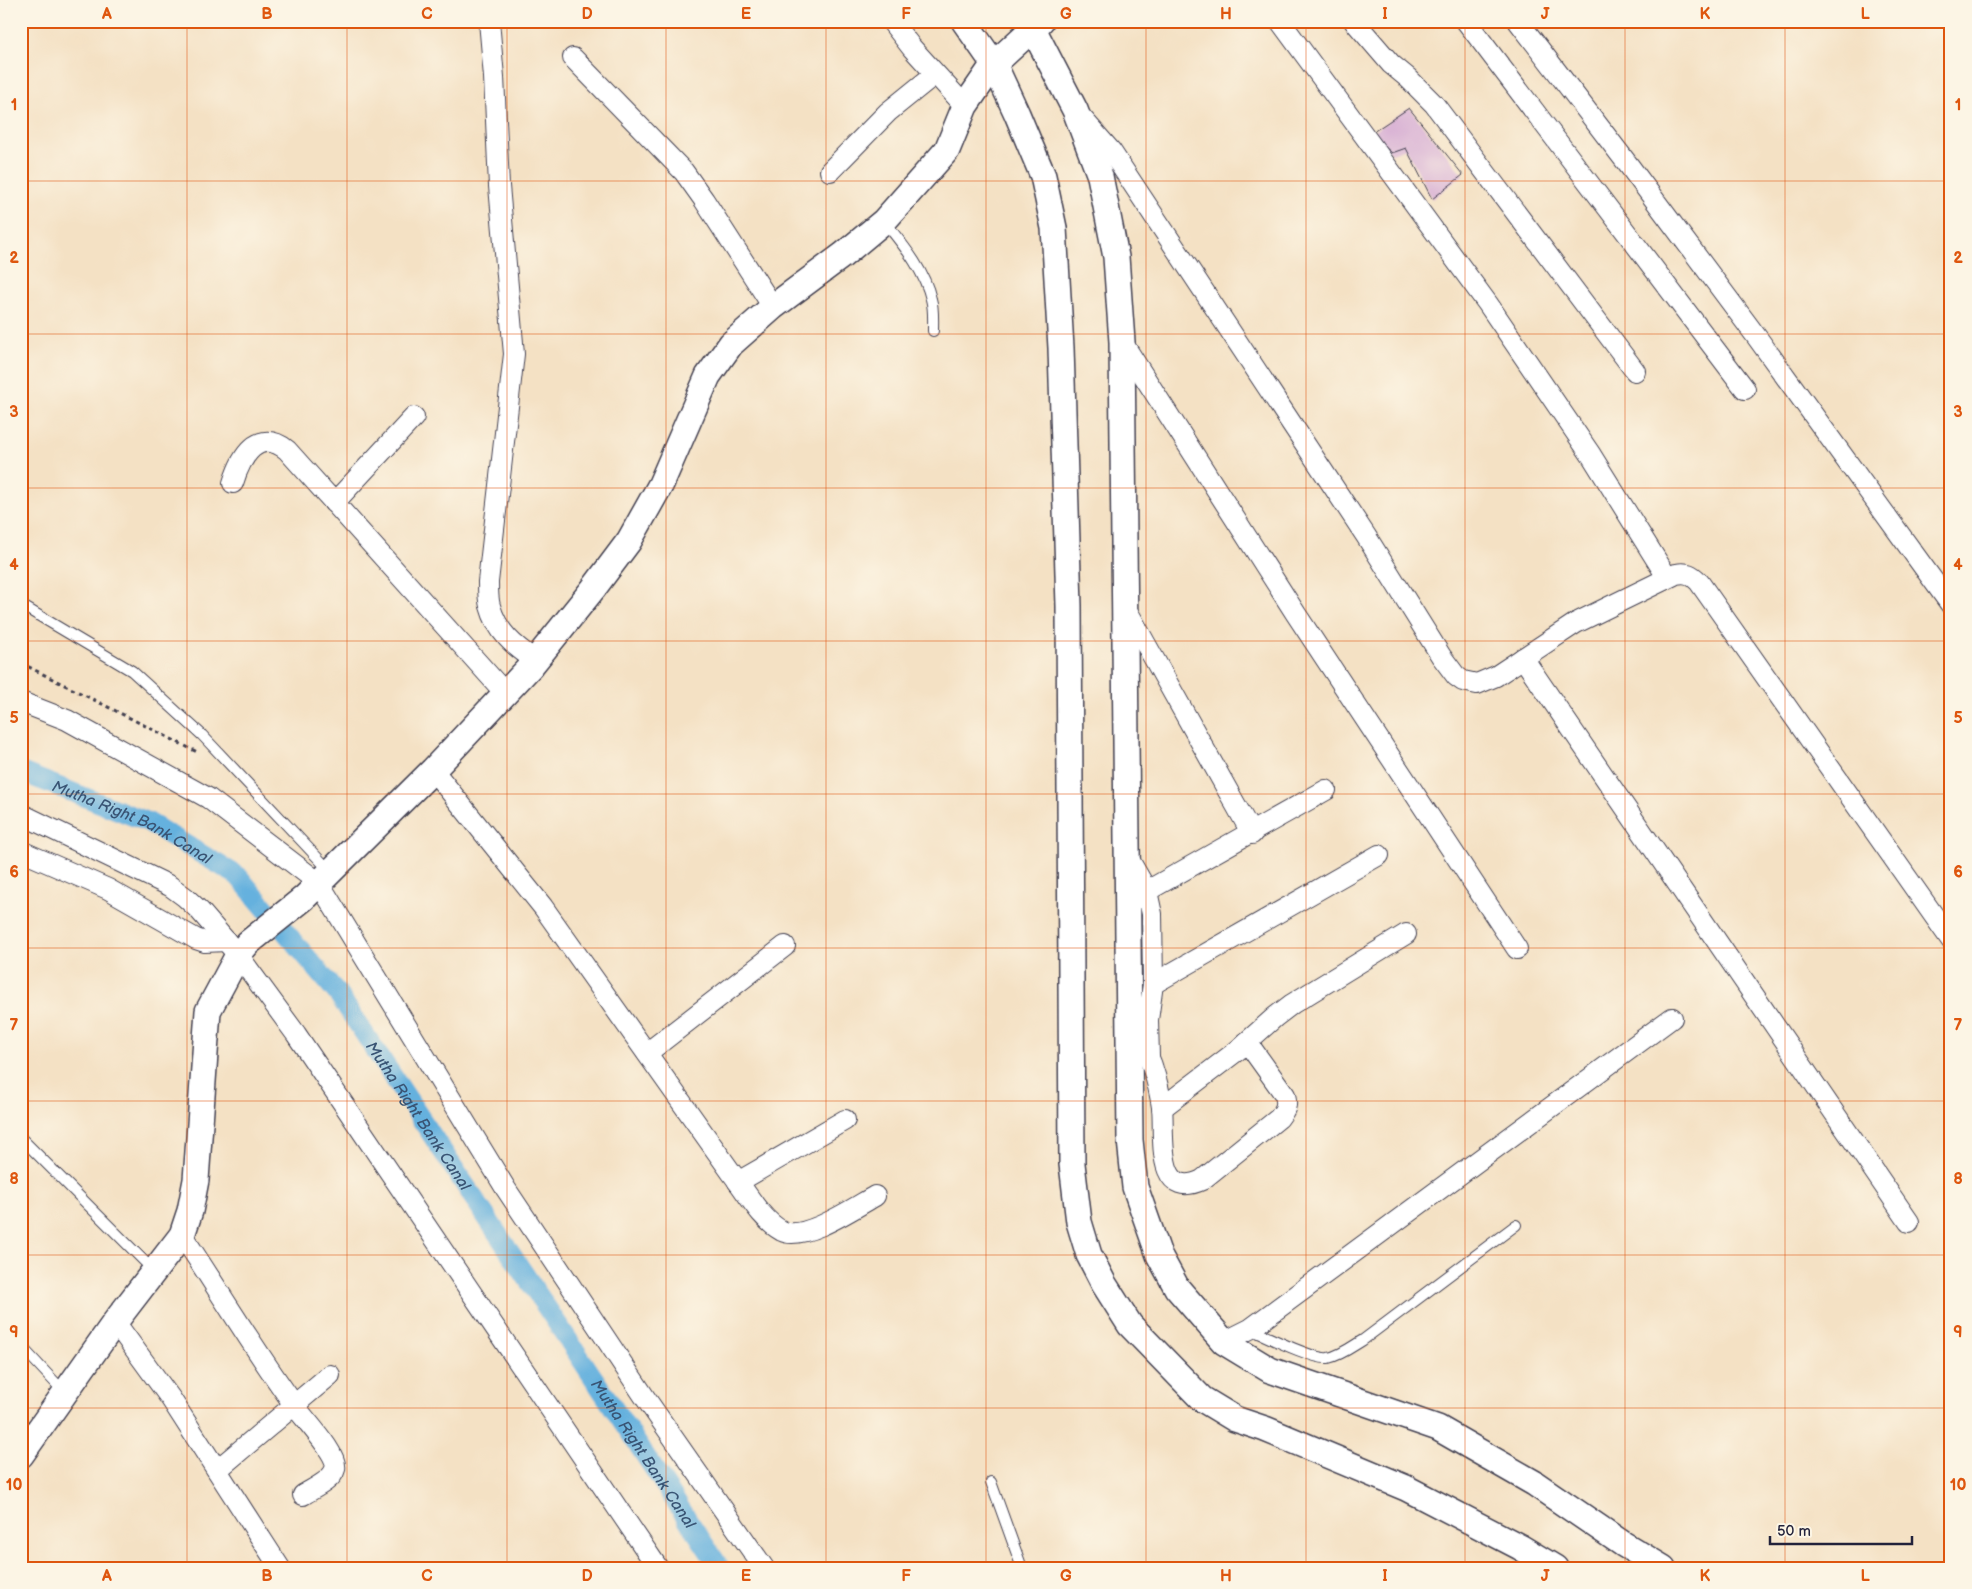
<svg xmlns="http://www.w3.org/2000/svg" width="1972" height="1589" font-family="'Balsamiq Sans',sans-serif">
	<rect width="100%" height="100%" fill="#fcf5e5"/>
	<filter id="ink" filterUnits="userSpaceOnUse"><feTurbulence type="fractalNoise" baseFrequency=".02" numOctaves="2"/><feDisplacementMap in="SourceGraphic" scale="10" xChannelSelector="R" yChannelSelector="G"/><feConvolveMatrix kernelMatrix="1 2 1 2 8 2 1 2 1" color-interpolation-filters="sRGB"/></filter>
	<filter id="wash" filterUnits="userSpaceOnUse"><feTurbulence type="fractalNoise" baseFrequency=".0096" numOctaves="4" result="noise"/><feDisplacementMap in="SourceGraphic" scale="20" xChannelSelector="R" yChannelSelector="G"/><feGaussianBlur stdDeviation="1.12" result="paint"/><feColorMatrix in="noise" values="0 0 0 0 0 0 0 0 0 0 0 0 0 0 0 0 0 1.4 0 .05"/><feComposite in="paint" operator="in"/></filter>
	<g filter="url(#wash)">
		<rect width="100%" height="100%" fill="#f4e1c4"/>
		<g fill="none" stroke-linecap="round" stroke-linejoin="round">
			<path stroke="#65b1de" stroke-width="20" id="s1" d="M21 772 148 822 238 876 338 994 720 1568"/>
		</g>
		<g id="blocks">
			<path fill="#d8b0d4" d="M1409 108 1463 175 1432 199 1406 148 1392 153 1370 134Z"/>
		</g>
	</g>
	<g filter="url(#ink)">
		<use href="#blocks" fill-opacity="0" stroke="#423f50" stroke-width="1"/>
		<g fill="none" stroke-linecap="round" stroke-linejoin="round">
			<g stroke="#423f50" stroke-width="12">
				<g id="service">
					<path d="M884 221C903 245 924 269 931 299 934 309 933 321 933 331"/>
					<path d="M21 605 132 671 202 735 330 871"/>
					<path d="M21 1138 154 1271"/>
					<path d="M1250 1329C1266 1336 1314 1360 1328 1358 1340 1356 1353 1346 1363 1340L1516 1225"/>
					<path d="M21 1346 65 1393"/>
					<path d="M991 1482 1022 1568"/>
				</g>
			</g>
			<g stroke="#423f50" stroke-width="22">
				<g id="minor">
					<path d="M489 21 494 77 499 186 514 354 488 582C488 590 488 599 490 606 497 632 514 646 535 660"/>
					<path d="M891 21 912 48 965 106"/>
					<path d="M1280 21 1488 304 1591 455 1667 577"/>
					<path d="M1354 21 1391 64 1408 78 1434 104 1635 371"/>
					<path d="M1466 21 1745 389"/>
					<path d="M1518 21 1630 167 1756 336 1951 605"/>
					<path d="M573 58 684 172 704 200 773 307"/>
					<path d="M1082 118 1111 151 1366 536 1441 656 1456 676 1463 681 1477 684 1496 676 1576 623 1676 574C1687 572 1691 574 1699 582L1951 940"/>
					<path d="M830 171 888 112 935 74"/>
					<path d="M1122 342 1296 614 1517 949"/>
					<path d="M233 483C241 457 258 427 287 450L505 693"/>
					<path d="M334 503 414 417"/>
					<path d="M1124 605 1252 834"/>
					<path d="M1523 658 1909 1222"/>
					<path d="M21 702 67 720 208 798 319 883 506 1189 646 1399 764 1568"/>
					<path d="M433 770 543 907 731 1172C746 1191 760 1219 782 1231 804 1242 855 1207 875 1196"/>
					<path d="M21 814 170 886 185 897 200 911 238 955 296 1034 658 1568"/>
					<path d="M21 851 108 889 196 939 205 942 226 941"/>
					<path d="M1127 856 1147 891 1152 914 1153 984 1148 1020 1149 1057"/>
					<path d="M1147 891 1326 790"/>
					<path d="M1153 984 1379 855"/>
					<path d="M1127 1026C1137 1039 1149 1053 1153 1069 1157 1081 1160 1094 1162 1107 1165 1131 1154 1202 1202 1180L1279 1118C1285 1110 1288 1106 1285 1095L1247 1042"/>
					<path d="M647 1053 785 946"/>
					<path d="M1162 1108 1238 1050 1275 1017 1292 1004 1406 934"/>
					<path d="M738 1182 845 1120"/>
					<path d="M182 1235C220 1292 255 1351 295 1406 304 1419 339 1455 335 1469 332 1481 312 1489 303 1495"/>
					<path d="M115 1322 171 1399 280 1568"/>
					<path d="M1224 1342 1250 1329 1672 1018"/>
					<path d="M217 1470 330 1375"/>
				</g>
			</g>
			<g stroke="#423f50" stroke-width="28">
				<g id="tertiary">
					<path d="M964 21 994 64 1017 114 1043 176 1054 228 1061 348 1069 606 1072 1164 1079 1222 1089 1255 1104 1284 1130 1325 1202 1399 1235 1419 1265 1429 1406 1488 1520 1547 1555 1568"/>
					<path d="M1029 21 1075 110 1100 176 1116 257 1122 342 1130 1140 1135 1187 1159 1255 1177 1288 1224 1342 1270 1370 1438 1428 1534 1483 1623 1544 1663 1568"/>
					<path d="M21 1455 115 1322 182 1235 190 1211 196 1180 208 1011 238 955 248 943 304 898 433 770 530 667 593 589 629 541 661 484 708 376 731 344 773 307 843 255 884 221 947 150 965 106 994 64 1041 21"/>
				</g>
			</g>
			<path stroke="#423f50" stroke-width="3" stroke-dasharray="4 4" stroke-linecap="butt" d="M21 663 199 753"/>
			<use href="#service" stroke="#fff" stroke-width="10"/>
			<use href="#minor" stroke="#fff" stroke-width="20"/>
			<use href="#tertiary" stroke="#fff" stroke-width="25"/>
		</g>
	</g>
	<path fill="none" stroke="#de560e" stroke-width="1" stroke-opacity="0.55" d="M187 21V1568M347 21V1568M507 21V1568M666 21V1568M826 21V1568M986 21V1568M1146 21V1568M1306 21V1568M1465 21V1568M1625 21V1568M1785 21V1568M21 181H1951M21 334H1951M21 488H1951M21 641H1951M21 794H1951M21 948H1951M21 1101H1951M21 1255H1951M21 1408H1951"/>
	<g text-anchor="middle" stroke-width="4" stroke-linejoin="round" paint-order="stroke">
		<g font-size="16" font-style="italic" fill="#395474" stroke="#fcf5e5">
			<text dy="6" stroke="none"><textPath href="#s1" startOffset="122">Mutha Right Bank Canal</textPath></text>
			<text dy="6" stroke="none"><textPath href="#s1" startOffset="542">Mutha Right Bank Canal</textPath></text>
			<text dy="6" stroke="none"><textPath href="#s1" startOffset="948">Mutha Right Bank Canal</textPath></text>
		</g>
	</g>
	<rect width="1972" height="1589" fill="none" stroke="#fcf5e5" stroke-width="55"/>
	<path d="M1770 1536v8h142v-8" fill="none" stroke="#22223b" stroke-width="2.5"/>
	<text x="1777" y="1536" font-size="15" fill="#22223b" stroke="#fcf5e5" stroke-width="4" paint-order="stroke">50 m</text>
	<rect x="28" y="28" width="1916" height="1534" fill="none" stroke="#de560e" stroke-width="2"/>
	<g font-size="16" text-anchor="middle" font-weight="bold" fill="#de560e">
		<text x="107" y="19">A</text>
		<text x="267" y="19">B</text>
		<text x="427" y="19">C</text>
		<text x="587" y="19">D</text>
		<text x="746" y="19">E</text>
		<text x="906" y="19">F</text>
		<text x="1066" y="19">G</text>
		<text x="1226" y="19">H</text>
		<text x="1385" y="19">I</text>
		<text x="1545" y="19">J</text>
		<text x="1705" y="19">K</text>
		<text x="1865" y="19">L</text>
		<text x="14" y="110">1</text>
		<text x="1958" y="110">1</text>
		<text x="14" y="263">2</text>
		<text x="1958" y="263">2</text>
		<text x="14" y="417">3</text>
		<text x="1958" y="417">3</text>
		<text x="14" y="570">4</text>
		<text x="1958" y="570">4</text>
		<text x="14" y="723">5</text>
		<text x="1958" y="723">5</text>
		<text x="14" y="877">6</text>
		<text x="1958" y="877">6</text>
		<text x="14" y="1030">7</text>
		<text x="1958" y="1030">7</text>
		<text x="14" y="1184">8</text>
		<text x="1958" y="1184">8</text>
		<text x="14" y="1337">9</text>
		<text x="1958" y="1337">9</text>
		<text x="14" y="1490">10</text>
		<text x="1958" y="1490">10</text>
		<text x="107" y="1581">A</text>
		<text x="267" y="1581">B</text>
		<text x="427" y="1581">C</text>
		<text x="587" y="1581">D</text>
		<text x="746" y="1581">E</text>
		<text x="906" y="1581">F</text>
		<text x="1066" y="1581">G</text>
		<text x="1226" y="1581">H</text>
		<text x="1385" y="1581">I</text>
		<text x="1545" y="1581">J</text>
		<text x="1705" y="1581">K</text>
		<text x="1865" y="1581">L</text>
	</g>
</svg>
